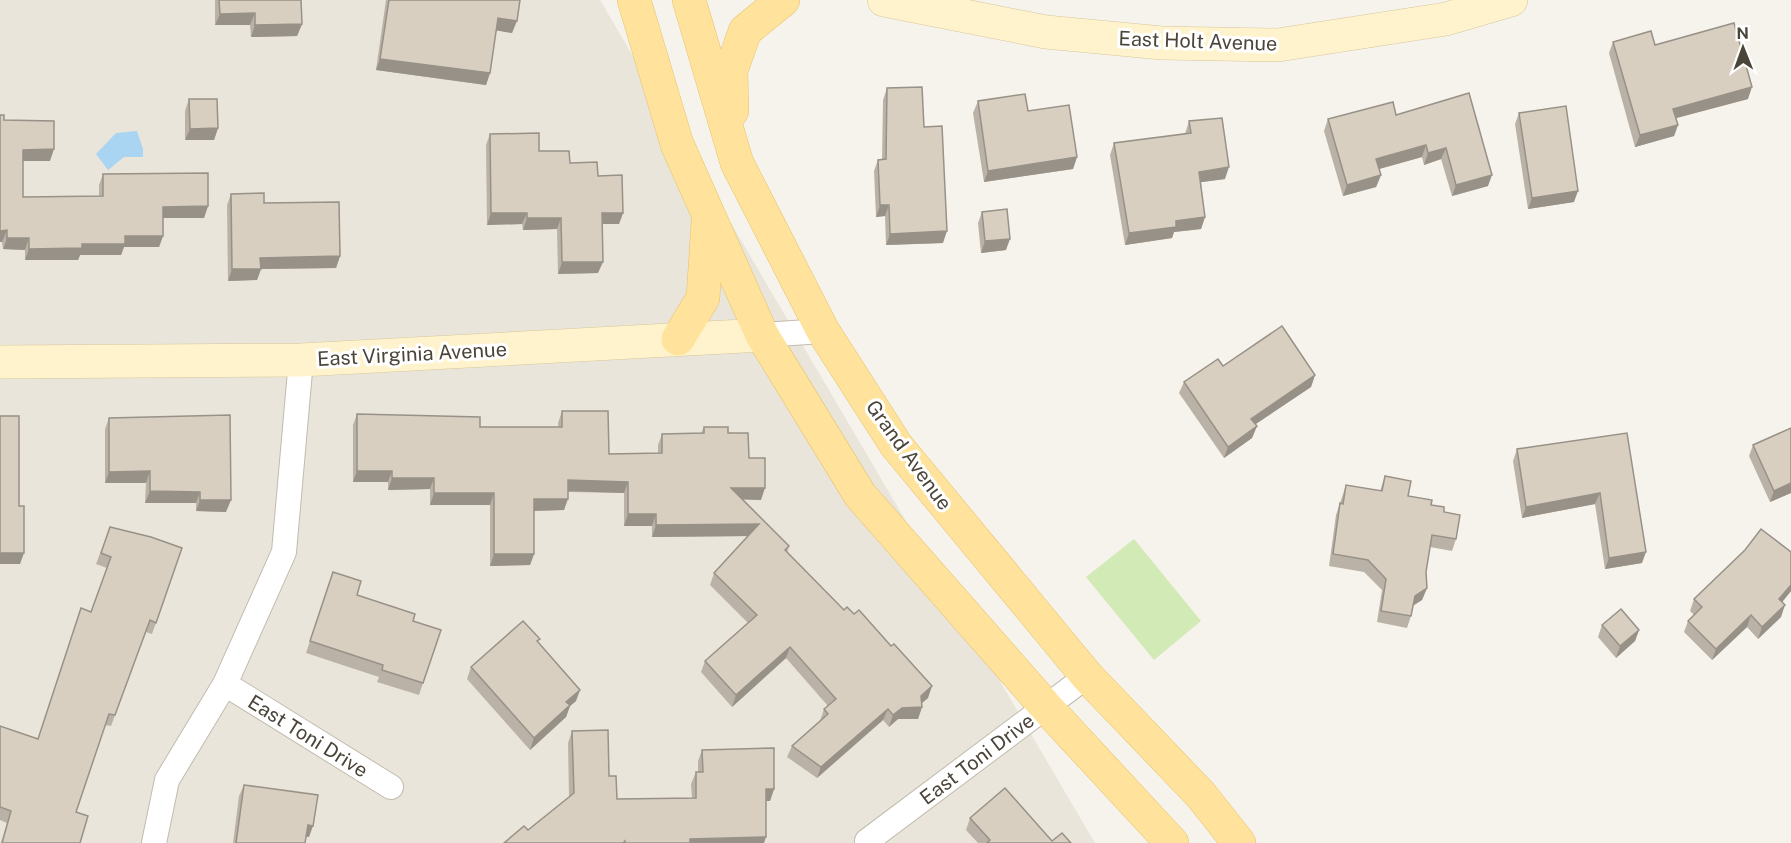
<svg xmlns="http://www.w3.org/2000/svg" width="1791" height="843" font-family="'Public Sans',sans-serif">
	<rect width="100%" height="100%" fill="#f6f3ec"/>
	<path fill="#eae5da" d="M0 0H600L1095 843H0Z"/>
	<path fill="#d2eab5" d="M1134 539 1201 621 1154 660 1086 577Z"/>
	<path fill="#a9d4f2" d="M137 131 143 149V157H124L108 170 96 154 116 133Z"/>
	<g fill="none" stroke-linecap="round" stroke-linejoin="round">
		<g stroke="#c2bbae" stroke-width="26">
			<g id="street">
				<path d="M762 335 823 331"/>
				<path d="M225 684 391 787"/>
				<path d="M867 841 1087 676"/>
				<path d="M154 843 167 780 225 684 284 552 301 360"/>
			</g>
		</g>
		<g stroke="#d6c79b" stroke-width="34">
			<g id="secondary">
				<path d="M884 0 1046 32 1162 43 1278 45 1446 19 1511 0"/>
				<path d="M0 362 301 360 762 335"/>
			</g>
		</g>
		<g stroke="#e6c16a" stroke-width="34">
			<g id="primary">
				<path d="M634 0 677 144 762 335 860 495 1046 707 1172 843"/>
				<path d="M689 0 737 163 823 331 896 445 1087 676 1201 795 1239 843"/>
				<path d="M732 111 731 71 745 31 783 0"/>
				<path d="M678 339 703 298 708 223"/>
			</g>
		</g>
		<use href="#street" stroke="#fff" stroke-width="24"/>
		<use href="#secondary" stroke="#fff3cd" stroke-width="33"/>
		<use href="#primary" stroke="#ffe39c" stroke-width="33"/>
	</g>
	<g fill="#bab2a6">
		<path d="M215 0H301L302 24 297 36 251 37 250 25H215Z"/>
		<path d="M386 0H520L512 33 496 30 490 73 486 85 376 70Z"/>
		<path d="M1613 42 1655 45 1748 99 1676 118 1678 125 1674 136 1635 147 1609 53Z"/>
		<path d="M887 88 924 127 943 243 886 245 885 216 876 217 874 171 878 160H882L883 100Z"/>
		<path d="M1469 93 1488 186 1452 196 1441 159 1424 165 1422 157 1379 169 1381 175 1376 187 1343 196 1324 131 1328 119 1396 115Z"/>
		<path d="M189 99 218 128 214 140H185V111Z"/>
		<path d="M978 101 1028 111 1077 157 1073 169 984 182 973 113Z"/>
		<path d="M1519 113 1574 202 1528 209 1515 124Z"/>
		<path d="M0 115 4 120 50 161H23V197L99 196V185L103 174 208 206 204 218H163V236L159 247H124L121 255H80L78 260H25V250L3 249 2 242H0Z"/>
		<path d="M1189 121 1225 179 1201 182 1205 217 1201 229 1174 232 1172 238 1125 245 1110 155 1114 143 1185 134Z"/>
		<path d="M490 134 539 151 598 176 623 213 619 224H602L598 273 558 274 557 229 523 230 522 224 487 225 486 145Z"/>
		<path d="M231 194 264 203 340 256 336 268 261 269 257 280 228 281 227 205Z"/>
		<path d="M982 212 1006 250 981 253 978 223Z"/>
		<path d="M1315 375 1311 387 1255 424 1257 426 1252 438 1224 458 1179 393 1184 382Z"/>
		<path d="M562 411 609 454 658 453V445L662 434 701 433 704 427 728 433 749 458 761 500 743 499 789 546 787 553 928 698 922 703V707L918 719H898L889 727 883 720 817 778 787 757 792 746 820 721 824 709 828 706 786 658 732 707 701 672 705 661 748 623 710 585 714 573 748 536 652 537V526H624V493L568 492 564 510 534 511V554L530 565 490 566V505H430V489L388 490V482H353V425L357 414 480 427H558V423Z"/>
		<path d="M109 418 226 512 196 511V503H145L146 483H105V429Z"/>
		<path d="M1627 433 1642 563 1605 569 1595 504 1522 518 1513 461 1517 449Z"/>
		<path d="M1753 445 1791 493 1770 502 1749 456Z"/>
		<path d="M1385 476 1408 496 1431 505 1444 512 1456 539 1452 551 1430 547 1426 572 1427 588 1422 600 1413 606 1411 616 1407 628 1377 622 1382 590 1364 572 1329 566 1336 515 1346 485 1380 491Z"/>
		<path d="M110 527 182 548 152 634 146 632 111 726 105 725 76 812 80 843H1L7 823 0 820V726L38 739 81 608 91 612 107 568 96 564Z"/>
		<path d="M1791 552V591L1782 602 1781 617 1758 639 1747 627 1712 660 1684 632 1688 621 1694 615 1690 611 1694 599Z"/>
		<path d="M329 583 413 621 423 683 419 695 377 682 379 677 306 653Z"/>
		<path d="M1602 625 1639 630 1635 641 1616 658 1598 637Z"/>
		<path d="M538 643 576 701 570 706 566 717 530 750 467 679 471 667Z"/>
		<path d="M572 731 609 776 617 799 692 798 691 784 696 772H698V761L702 750 774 789 770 801H766L764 843H504L528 830 569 797 568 743Z"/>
		<path d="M244 785 309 837H306L305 843H233L239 796Z"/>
		<path d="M970 818 1052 841 1071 843H978L966 830Z"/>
	</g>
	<g fill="#979187">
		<path d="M255 13 250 25H215L220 14Z"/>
		<path d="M498 18 517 21 512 33 494 30Z"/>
		<path d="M302 24 297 36 251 37 255 25Z"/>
		<path d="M380 59 490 73 486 85 376 70Z"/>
		<path d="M1752 87 1748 99 1669 120 1673 109Z"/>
		<path d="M1678 125 1674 136 1635 147 1640 135Z"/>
		<path d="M218 128 214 140H185L190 129Z"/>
		<path d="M1426 145 1422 157 1372 171 1376 159Z"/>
		<path d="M1446 148 1441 159 1424 165 1428 153Z"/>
		<path d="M54 149 50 161H18L23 150Z"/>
		<path d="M1077 157 1073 169 984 182 988 171Z"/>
		<path d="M1229 167 1225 179 1195 183 1199 172Z"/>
		<path d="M1381 175 1376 187 1343 196 1347 185Z"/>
		<path d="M1492 175 1488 186 1452 196 1456 185Z"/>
		<path d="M1578 191 1574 202 1528 209 1532 198Z"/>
		<path d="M880 205H889L885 216 876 217Z"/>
		<path d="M208 206 204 218H158L163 207Z"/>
		<path d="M491 213H527L522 224 487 225Z"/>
		<path d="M602 213H623L619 224H598Z"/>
		<path d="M1205 217 1201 229 1174 232 1172 238 1125 245 1129 233 1176 221Z"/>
		<path d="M527 218H561L557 229 523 230Z"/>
		<path d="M7 230 2 242H0V231Z"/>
		<path d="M947 231 943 243 886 245 890 234Z"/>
		<path d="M125 236H163L159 247H124L121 255H80L78 260H25L29 249Z"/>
		<path d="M7 238H29L25 250 3 249Z"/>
		<path d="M1010 239 1006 250 981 253 985 241Z"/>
		<path d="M340 256 336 268 261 269 257 280 228 281 232 269 260 258Z"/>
		<path d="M562 262H603L598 273 558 274Z"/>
		<path d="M1315 375 1311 387 1247 430 1251 419Z"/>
		<path d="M1257 426 1252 438 1224 458 1228 447Z"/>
		<path d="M150 471 146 483H105L109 472Z"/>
		<path d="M357 471H392L388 482H353Z"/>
		<path d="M392 478H434L430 489 388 490Z"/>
		<path d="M568 480 628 482 624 493 564 491Z"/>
		<path d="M1791 483V493L1770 502 1774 491Z"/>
		<path d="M731 488H765L761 500 726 499Z"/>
		<path d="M150 491 200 492 196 503H145Z"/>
		<path d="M434 493H494L490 505H430Z"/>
		<path d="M1600 493 1595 504 1522 518 1526 507Z"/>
		<path d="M534 499H568L564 510 529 511Z"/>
		<path d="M200 500H231L226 512 196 511Z"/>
		<path d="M628 514H656L652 526H624Z"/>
		<path d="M759 524 755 536 652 537 656 525Z"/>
		<path d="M1646 552 1642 563 1605 569 1609 558Z"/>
		<path d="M0 553H24L20 564H0Z"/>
		<path d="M494 554H534L530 565 490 566Z"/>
		<path d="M1791 585V591L1775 611 1779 599Z"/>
		<path d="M1427 588 1422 600 1410 607 1415 596Z"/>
		<path d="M1785 605 1781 617 1758 639 1762 627Z"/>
		<path d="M1751 615 1747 627 1712 660 1716 649Z"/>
		<path d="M1639 630 1635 641 1616 658 1620 646Z"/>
		<path d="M790 647 786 658 732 707 736 695Z"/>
		<path d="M932 686 928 698 917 707 921 696Z"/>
		<path d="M580 690 576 701 570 706 566 717 530 750 534 738 566 702Z"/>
		<path d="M922 707 918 719H898L889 727 893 715 902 708Z"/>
		<path d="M888 709 883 720 817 778 821 767Z"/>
		<path d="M766 789H774L770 801H761Z"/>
		<path d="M308 825 313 826 309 837 304 836Z"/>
		<path d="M766 837 764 843H688L690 839Z"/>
	</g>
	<g fill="#d8cfc1" stroke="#979187" stroke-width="1.5">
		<path d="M219 0H301L302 24 255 25V13L220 14Z"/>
		<path d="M389 0H520L517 21 498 18 490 73 380 59Z"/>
		<path d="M1734 23 1752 87 1673 109 1678 125 1640 135 1613 42 1651 31 1655 45Z"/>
		<path d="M922 87 924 127 942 126 947 231 890 234 889 205H880L878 160 886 159 887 88Z"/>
		<path d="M1469 93 1492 175 1456 185 1446 148 1428 153 1426 145 1376 159 1381 175 1347 185 1328 119 1393 102 1396 115Z"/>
		<path d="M1025 94 1028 111 1069 105 1077 157 988 171 978 101Z"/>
		<path d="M189 99H217L218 128 190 129Z"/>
		<path d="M1566 106 1578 191 1532 198 1519 113Z"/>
		<path d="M0 115H4V120L54 121V149L23 150V197L103 196V174L208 173V206L163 207V236H125V244H82V248L29 249V238H7V230L0 231Z"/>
		<path d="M1222 118 1229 167 1199 172 1205 217 1176 221V227L1129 233 1114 143 1191 133 1189 121Z"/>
		<path d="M539 133V151H569L570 163 597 162 598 176 622 175 623 213H602L603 262H562L561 218H527V213H491L490 134Z"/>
		<path d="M264 193V203L339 202 340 256 260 258 261 269H232L231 194Z"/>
		<path d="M1007 209 1010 239 985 241 982 212Z"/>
		<path d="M1282 326 1315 375 1251 419 1257 426 1228 447 1184 382 1218 359 1223 366Z"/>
		<path d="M562 411H608L609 454 662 453V434L704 433V427H728V433H748L749 458H765V488H731L789 546 785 550 844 610 847 607 854 614 859 610 891 646 894 644 932 686 921 696 922 707 902 708 893 715 888 709 821 767 792 746 828 714 824 709 836 699 790 647 736 695 705 661 757 615 714 573 759 524 656 525V514H628V482L568 480V499H534V554H494V493H434V478H392V471H357V414L480 417V427H562Z"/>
		<path d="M230 415 231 500H200V492L150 491V471L109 472V418Z"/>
		<path d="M0 416H19V506H24V553H0Z"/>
		<path d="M1791 428V483L1774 491 1753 445Z"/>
		<path d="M1627 433 1646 552 1609 558 1600 493 1526 507 1517 449Z"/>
		<path d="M1385 476 1411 481 1408 496 1432 500 1431 505 1444 507V512L1460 515 1456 539 1432 535 1426 572 1427 588 1415 596 1411 616 1381 611 1386 579 1368 560 1333 554 1340 503 1343 504 1346 485 1382 491Z"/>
		<path d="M110 527 151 537 182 548 156 623 150 620 115 715 109 714 76 812 88 816 80 843H2L11 811 0 807V726L38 739 81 608 91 612 111 557 101 553Z"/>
		<path d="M1761 529 1791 552V585L1779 599 1785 605 1762 627 1751 615 1716 649 1688 621 1702 607 1694 599 1745 550Z"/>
		<path d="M333 572 361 581 357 595 415 614 413 621 441 630 423 683 382 670 383 665 310 641Z"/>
		<path d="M1621 609 1639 630 1620 646 1602 625Z"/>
		<path d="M523 621 540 639 537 641 580 690 566 702 570 705 534 738 471 667Z"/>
		<path d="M608 730 609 776H616L617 799 696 798V772H703L702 750 774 748V789H766V837L690 839V843H625V841L623 843H504L524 826 528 830 574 793 572 731Z"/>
		<path d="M244 785 318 795 313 826 308 825 305 843H236Z"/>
		<path d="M1005 788 1052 841 1062 833 1071 843H987L990 840 970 818Z"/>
	</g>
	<g text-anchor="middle" stroke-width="6" stroke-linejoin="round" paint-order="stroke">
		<g font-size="20" fill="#4b4439" stroke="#fff">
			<text transform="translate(1198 41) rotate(2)" y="7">East Holt Avenue</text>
			<text transform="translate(412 354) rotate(-3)" y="7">East Virginia Avenue</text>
			<text transform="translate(909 455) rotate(54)" y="7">Grand Avenue</text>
			<text transform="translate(308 736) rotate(32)" y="7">East Toni Drive</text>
			<text transform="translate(977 759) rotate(-37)" y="7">East Toni Drive</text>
		</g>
	</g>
	<g transform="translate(1743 48) rotate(359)" stroke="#ffffff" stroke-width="4.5" paint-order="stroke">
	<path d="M0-4.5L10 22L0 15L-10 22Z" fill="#4b4439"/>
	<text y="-9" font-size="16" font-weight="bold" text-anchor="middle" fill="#4b4439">N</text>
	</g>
</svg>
